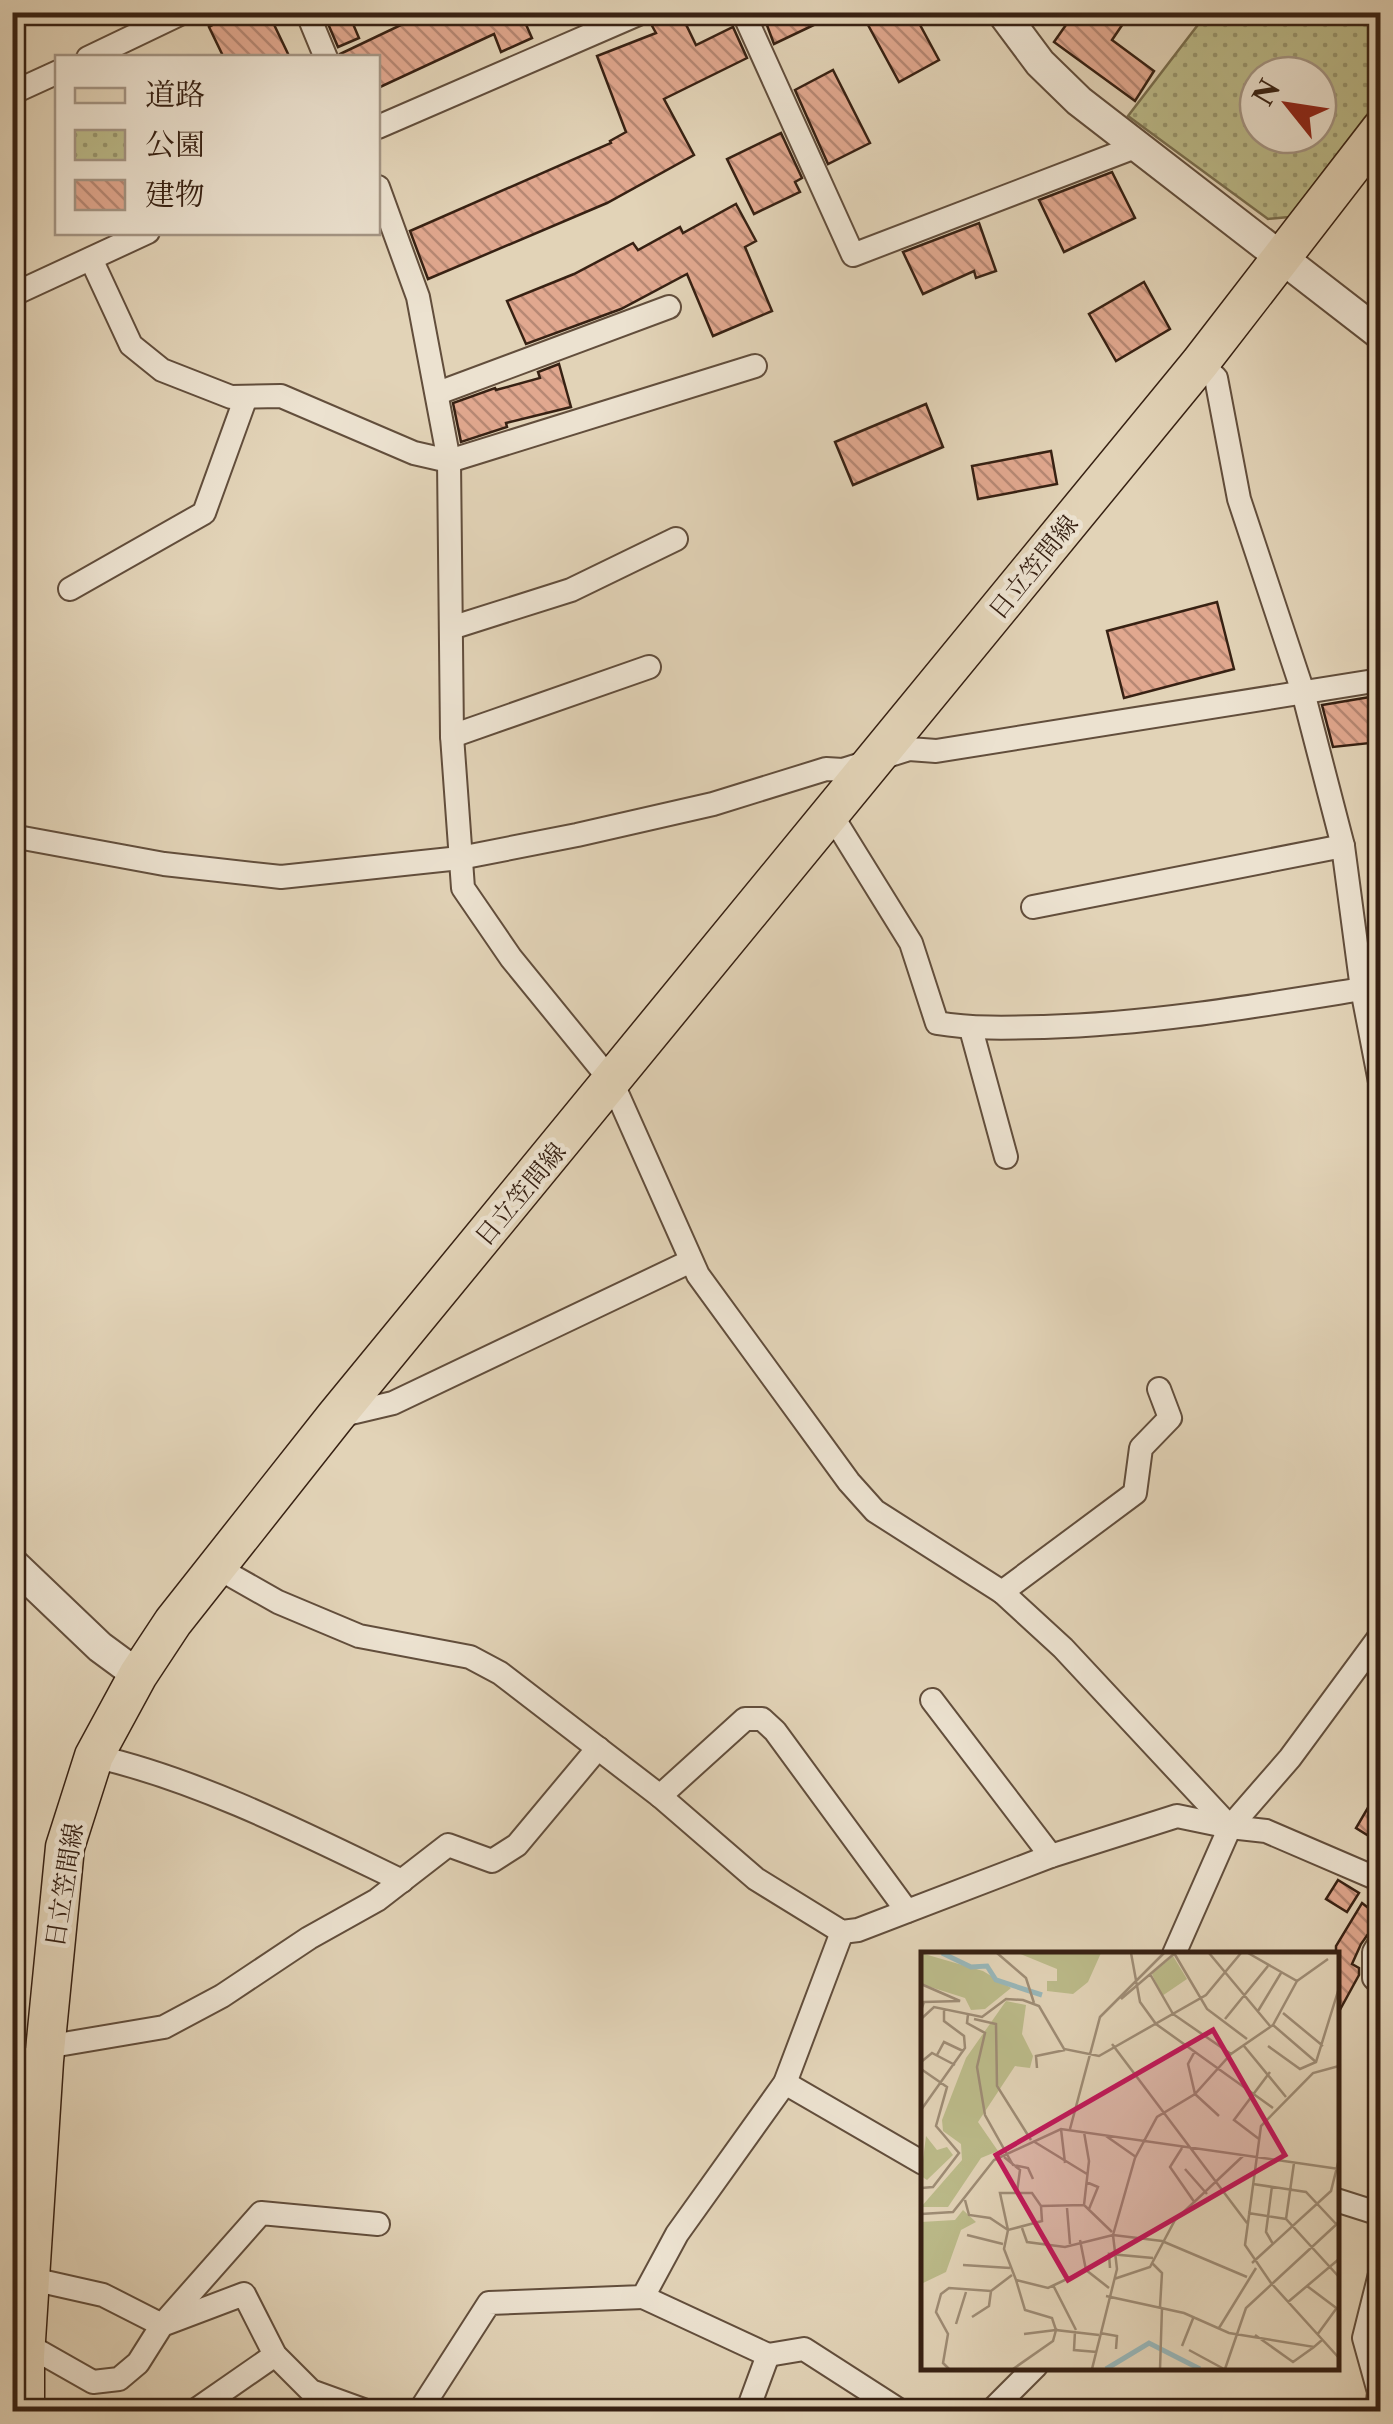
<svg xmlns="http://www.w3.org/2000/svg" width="1393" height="2424" font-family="'Libre Caslon Text','Noto Serif JP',serif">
	<defs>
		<pattern id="park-dots" width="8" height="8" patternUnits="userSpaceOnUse" patternTransform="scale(2.5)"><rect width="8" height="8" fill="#bbba89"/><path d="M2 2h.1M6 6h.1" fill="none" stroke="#99976f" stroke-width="1.8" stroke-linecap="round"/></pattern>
		<pattern id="building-back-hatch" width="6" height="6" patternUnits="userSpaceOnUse" patternTransform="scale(2.5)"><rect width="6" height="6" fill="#e1a88f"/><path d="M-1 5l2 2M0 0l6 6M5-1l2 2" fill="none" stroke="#b78874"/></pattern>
	</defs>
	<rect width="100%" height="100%" fill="#e2d3b7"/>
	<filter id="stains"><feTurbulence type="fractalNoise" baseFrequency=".002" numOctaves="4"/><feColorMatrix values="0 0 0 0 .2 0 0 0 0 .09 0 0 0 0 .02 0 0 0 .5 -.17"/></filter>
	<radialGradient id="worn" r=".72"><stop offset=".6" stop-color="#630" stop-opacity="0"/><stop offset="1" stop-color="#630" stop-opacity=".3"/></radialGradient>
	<path fill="url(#park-dots)" stroke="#796e4e" stroke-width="2.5" fill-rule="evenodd" d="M1207 13H1380V98L1289 217 1268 219 1128 116ZM1258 75H1318V135H1258Z"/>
	<g fill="url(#building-back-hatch)" stroke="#372113" stroke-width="2.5">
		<path d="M237 12H268L290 58H224L209 27Z"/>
		<path d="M323 12H348L359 38 338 47Z"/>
		<path d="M428 12H540L524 20 532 38 501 52 494 34 378 88V58H341L340 54Z"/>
		<path d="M672 12H680L696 45 733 27 747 58 664 99 694 155 607 203 428 279 410 231 611 143 610 141 626 132 597 56 656 33 651 24Z"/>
		<path d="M762 12H841L774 44Z"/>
		<path d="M861 12H913L939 60 899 82Z"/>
		<path d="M1075 12H1131L1112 40 1154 71 1135 101 1054 42Z"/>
		<path d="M833 70 870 143 828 164 795 90Z"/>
		<path d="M781 133 802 178 795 182 800 192 754 214 727 159Z"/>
		<path d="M1112 172 1135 218 1064 252 1039 200Z"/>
		<path d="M736 204 756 241 745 247 772 311 713 336 687 274 621 309 526 344 507 301 574 274 633 243 638 250 680 227 683 233Z"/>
		<path d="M979 223 996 271 976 278 974 271 923 294 903 252Z"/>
		<path d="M1144 282 1170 329 1116 361 1089 314Z"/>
		<path d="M559 364 571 407 506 423 507 427 461 442 453 403 495 388 496 390 540 378 538 372Z"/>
		<path d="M926 404 943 447 853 485 835 442Z"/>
		<path d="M1051 451 1057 484 978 499 972 466Z"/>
		<path d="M1217 602 1234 669 1124 698 1107 631Z"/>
		<path d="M1376 696 1380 742 1333 747 1322 705Z"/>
		<path d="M1380 1787V1843L1356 1828Z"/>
		<path d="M1338 1880 1359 1893 1347 1912 1326 1899Z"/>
		<path d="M1362 1903 1380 1917 1361 1944 1352 1964 1359 1968V1975L1336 2017V1946Z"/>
	</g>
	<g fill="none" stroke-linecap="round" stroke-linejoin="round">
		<g stroke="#624e3c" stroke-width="26">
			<g id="minor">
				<path d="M307 12 326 58"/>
				<path d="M743 12 853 255 1135 147"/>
				<path d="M88 58 184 12"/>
				<path d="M12 93 58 72"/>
				<path d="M378 127 643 12"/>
				<path d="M378 187 418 297 449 461 452 736 463 888 511 958 612 1082 698 1275 849 1482 875 1511 1002 1592 1063 1648 1230 1827 1266 1831 1380 1880"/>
				<path d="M91 259 131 345 162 370 231 397 281 396 414 453 449 461 755 366"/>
				<path d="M12 295 148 232"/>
				<path d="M1200 363 1216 378 1239 499 1303 692 1343 846 1362 989 1380 1082"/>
				<path d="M438 393 669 307"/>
				<path d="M70 589 204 513 246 397"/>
				<path d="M451 628 571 590 676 539"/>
				<path d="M452 736 649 667"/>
				<path d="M831 814 911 943 937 1023C973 1029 1007 1028 1044 1027 1151 1024 1256 1006 1362 989"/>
				<path d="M12 836 164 864 281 877 460 858 577 835 713 804 826 769 843 770 909 749 936 751 1380 680"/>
				<path d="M1033 907 1343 846"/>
				<path d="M971 1029 1006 1157"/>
				<path d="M338 1416 393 1403 691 1261"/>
				<path d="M218 1568 278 1602 359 1636 470 1657 500 1673 660 1796 756 1879 842 1932 858 1930 1051 1856 1177 1816 1230 1827"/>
				<path d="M1002 1592 1135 1493 1141 1448 1170 1418 1159 1389"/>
				<path d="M932 1700 1051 1856"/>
				<path d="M94 1756C199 1780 305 1834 402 1881"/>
				<path d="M660 1796 745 1719H762L775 1731 907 1911"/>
				<path d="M1380 1942 1374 1952V1978L1380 1984"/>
				<path d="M1174 1954 1230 1827 1290 1758 1380 1636"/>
				<path d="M46 2047 164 2027 222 1996 309 1938 377 1900 448 1845 492 1861 517 1845 598 1748"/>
				<path d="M12 2058 44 2061"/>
				<path d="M785 2083 923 2163"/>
				<path d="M1336 2200 1380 2214"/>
				<path d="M21 2281 32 2279 103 2295 162 2325 261 2213 378 2224"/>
				<path d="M643 2297 768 2355 747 2412"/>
				<path d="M26 2344 93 2382 119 2379 138 2363 162 2325 244 2294 275 2355 311 2391 369 2412"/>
				<path d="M768 2355 804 2349 902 2412"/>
				<path d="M193 2412 275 2355"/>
				<path d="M419 2412 489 2303 643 2297 677 2234 785 2083 842 1932"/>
				<path d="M990 2412 1036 2366"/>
				<path d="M1377 2412 1379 2392 1364 2338 1380 2274"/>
			</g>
		</g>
		<g stroke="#624e3c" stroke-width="34">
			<g id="tertiary">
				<path d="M1002 12 1040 63 1079 101 1380 334"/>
				<path d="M12 1563 100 1647 138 1675"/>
			</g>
		</g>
		<g stroke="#372113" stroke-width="41">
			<path id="primary" d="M25 2412V2356L44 2061 65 1847 94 1756 138 1675 173 1622 335 1417 1200 363 1380 130"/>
		</g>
		<use href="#minor" stroke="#ece2d0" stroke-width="22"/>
		<use href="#tertiary" stroke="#ece2d0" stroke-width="30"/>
		<use href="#primary" stroke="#e2d3b7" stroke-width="38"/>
	</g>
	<g text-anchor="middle" stroke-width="9" stroke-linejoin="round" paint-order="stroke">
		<g font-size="25" fill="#372113" stroke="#ece2d0">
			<text transform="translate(1033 567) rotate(-51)" y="9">日立笠間線</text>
			<text transform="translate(520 1194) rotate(-50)" y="9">日立笠間線</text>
			<text transform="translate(64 1885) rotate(-81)" y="9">日立笠間線</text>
		</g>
	</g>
	<g transform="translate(921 1952)">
		<rect width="418" height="418" fill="#e2d3b7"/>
		<path d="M0 1 62 19 90 36 64 57 50 58 44 46 0 32ZM97 1H180L167 30 152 42 126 39V29H136V17ZM85 49 105 53 101 82 112 104 109 116 94 114 57 170 77 199 60 206 27 255H0L41 208 40 192 22 179 21 168 45 106ZM5 184 16 198 26 195 32 203 6 228 0 224ZM42 258 55 270 40 278 25 320 0 332V270L34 268Z" fill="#bbba89"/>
		<path d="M252 4 266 27 241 44 231 22Z" fill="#bbba89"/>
		<path fill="none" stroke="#98b6b8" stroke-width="5" d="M21 1 50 15 66 14 75 28 121 43M185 417 228 391 279 417"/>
		<path fill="none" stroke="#9e8c75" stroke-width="2.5" d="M76 1 105 26 113 51M210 1 219 50 235 72 352 156M253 1 286 57 326 87M288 1 349 74M327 1 376 29 407 7M229 22 252 62 310 102M0 32 39 49 3 50 0 58M200 47 254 1M337 59 360 21M362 61 402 94M47 62 46 71 64 81 56 115 64 163 92 213 107 216 112 227M0 67 13 55 61 65 85 47 102 48 118 54 143 97 178 104 285 43 320 1M53 67 75 72 76 134 110 188M304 67 347 14M352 73 395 110M191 92 326 271M323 94 365 145M347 94 379 117 395 110 418 36M274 99 267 112 274 142 298 164M16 103 23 90 42 99M0 110 11 101 34 113M116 116 115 104 144 98M0 117 26 135 15 174 38 201 12 235 0 236M0 158 44 96 43 84 23 69V56M140 177 144 211M149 177 179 65 243 1M163 180 168 209 163 253 191 280M185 184 215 205M338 187 313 168 349 120M112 189 166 222M261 196 249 215 274 251M83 205 99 218 96 240M264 217 286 242M165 230 177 235 168 257M332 232 385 240 416 273M351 234 345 280 352 292M44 248 48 263 69 266 87 278 121 269 120 254M163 253 120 254 111 241H79L87 278 83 297 95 328 127 336 165 318M146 256 149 292M327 261 365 267 418 325M0 262 32 260 73 208 140 177 418 217M365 267 373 211M101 276 106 290 144 295 192 283 241 289 326 325M46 283 82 292M159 288 165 318 188 336M231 311 241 321 239 355M331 311 410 239 418 207M42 313 89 316M189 316 188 302 232 306M193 327 229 315 254 268 322 204M95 328 104 358 131 366 135 378 178 383M350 331 324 293 340 174 392 121 418 114M350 331 418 406M132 333 155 378M386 334 418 358M185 344 263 361 308 381 393 395 401 388M367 350 418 307M51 365 68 354 70 339M35 372 45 340M298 376 335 316M154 379 153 398 176 400M179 381 196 384 195 397M334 383 372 410 393 395M396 383 415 357M261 394 273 364M268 398 303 417M28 417 22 411 27 382 15 360 20 342 28 336 70 339 91 323M92 417 132 389 135 378 103 382M171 417 196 317 192 283 214 206 236 165 274 142 310 102 352 73 376 29M239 417 241 356M304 417 325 356 418 270"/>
		<path fill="#c2185b" fill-opacity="0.15" stroke="#c2185b" stroke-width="5" d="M292 78 364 203 147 328 75 203Z"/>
		<rect width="418" height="418" fill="none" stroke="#372113" stroke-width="5"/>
	</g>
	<rect width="1393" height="2424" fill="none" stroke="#e2d3b7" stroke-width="50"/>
	<rect x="15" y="15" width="1363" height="2394" fill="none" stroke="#372113" stroke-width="5"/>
	<rect x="25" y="25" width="1343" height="2374" fill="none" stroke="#372113" stroke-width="2.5"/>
	<rect x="55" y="55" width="325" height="180" fill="#ece2d0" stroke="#a49584" stroke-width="2.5"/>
	<rect x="75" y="88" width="50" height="15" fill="#e2d3b7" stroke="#a49584" stroke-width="2.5"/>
	<text x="145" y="105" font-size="30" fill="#372113">道路</text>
	<rect x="75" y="130" width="50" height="30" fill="url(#park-dots)" stroke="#a49584" stroke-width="2.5"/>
	<text x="145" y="155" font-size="30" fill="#372113">公園</text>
	<rect x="75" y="180" width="50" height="30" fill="url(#building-back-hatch)" stroke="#a49584" stroke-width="2.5"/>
	<text x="145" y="205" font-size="30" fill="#372113">建物</text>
	<g transform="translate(1288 105) rotate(300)"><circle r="48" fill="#ece2d0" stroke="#a49584" stroke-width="2.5"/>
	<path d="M0-8L18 38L0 25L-18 38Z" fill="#8f2418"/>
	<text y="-15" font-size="28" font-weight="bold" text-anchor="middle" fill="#372113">N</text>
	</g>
	<rect width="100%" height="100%" filter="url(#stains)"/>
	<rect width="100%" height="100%" fill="url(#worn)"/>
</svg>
